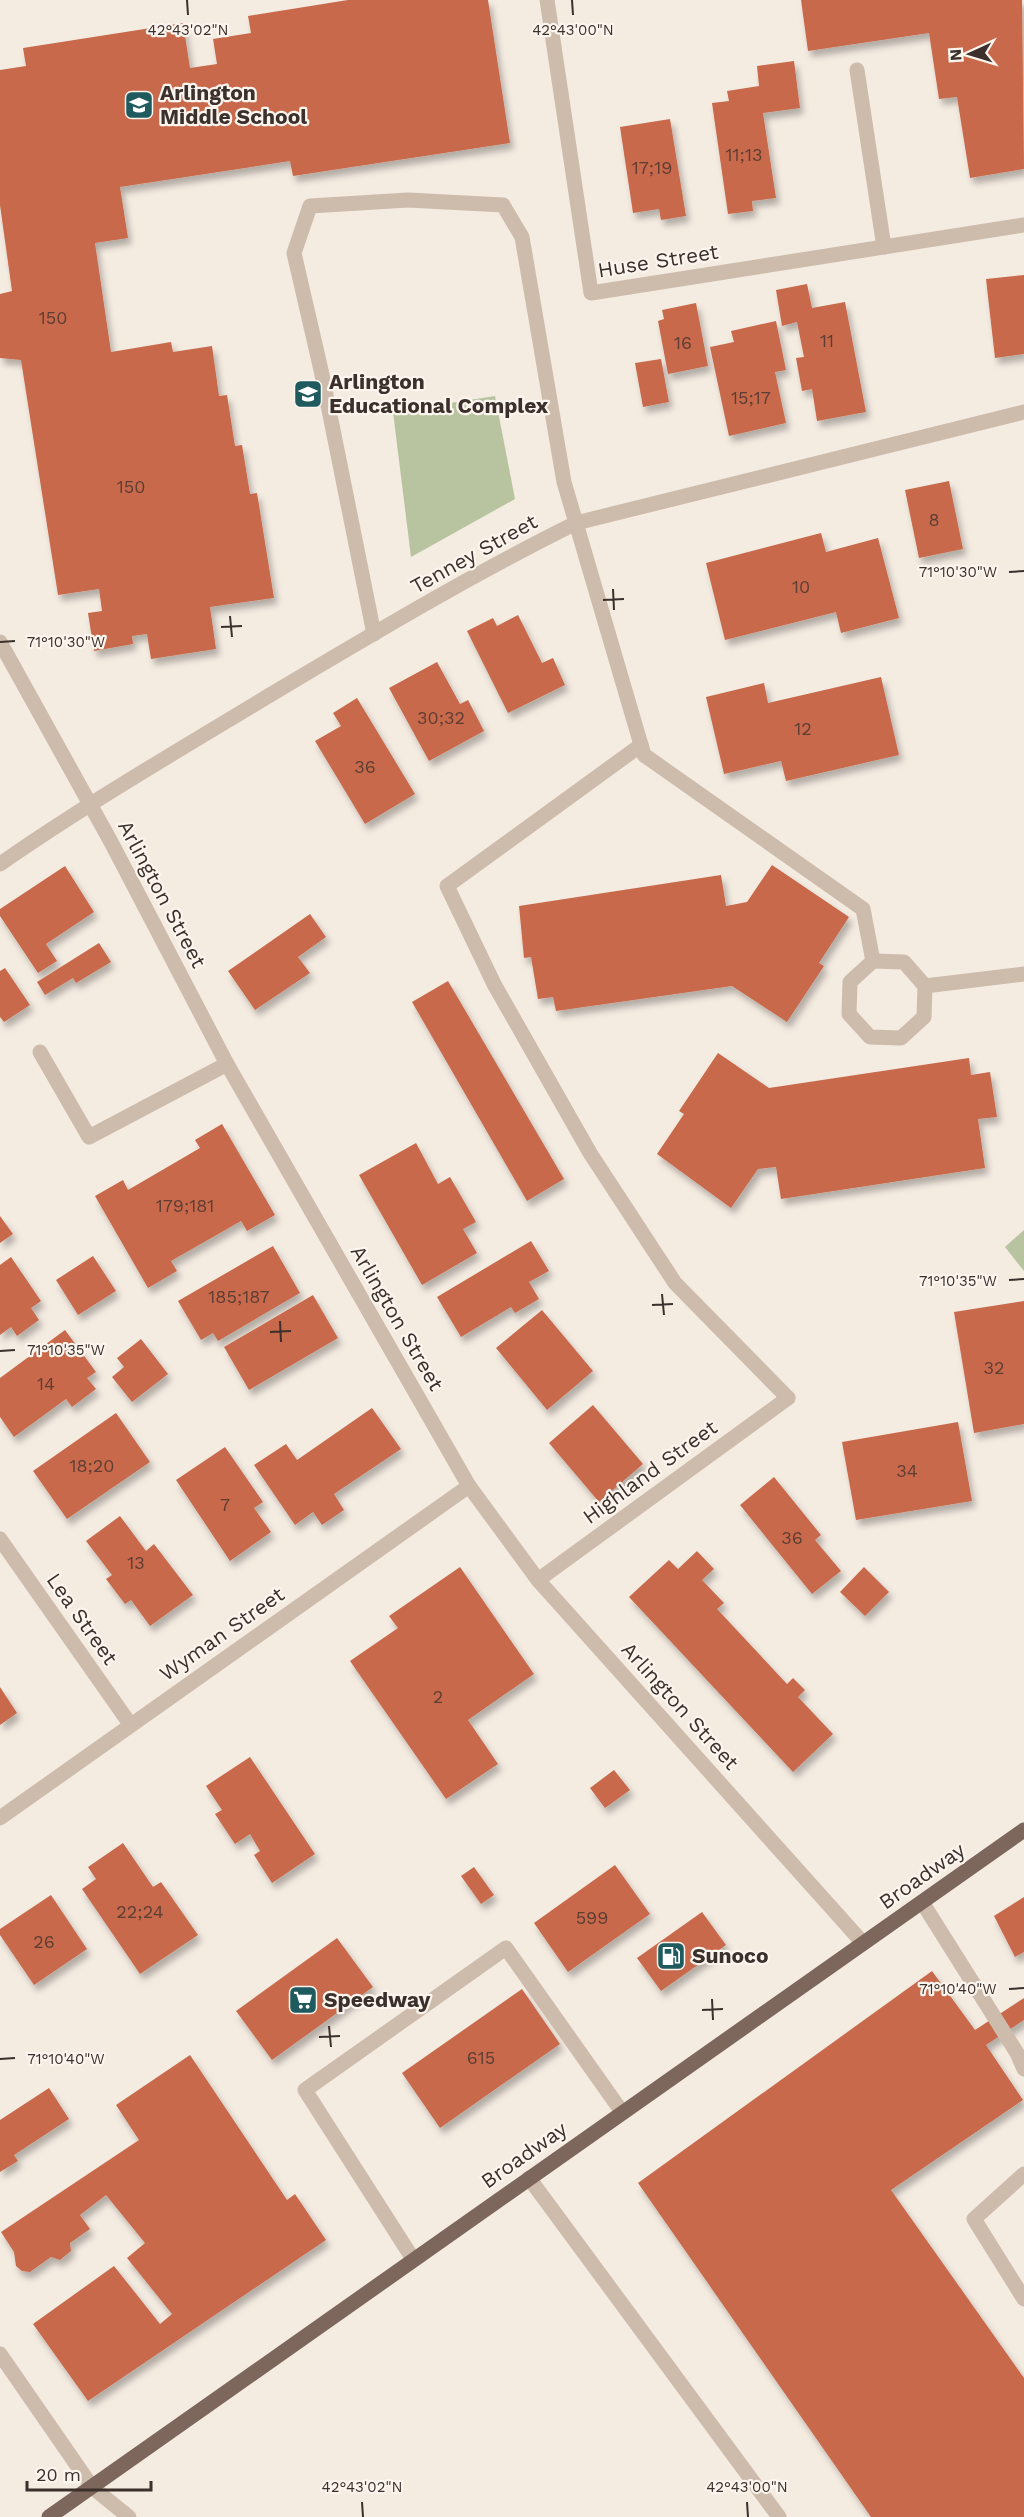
<svg xmlns="http://www.w3.org/2000/svg" width="1024" height="2517" font-family="'Work Sans',sans-serif">
	<defs>
		<filter id="shadow"><feDropShadow dx="3.5" dy="6" stdDeviation="3" flood-color="#0004"/></filter>
	</defs>
	<rect width="100%" height="100%" fill="#f4ebe1"/>
	<g fill="#b8c4a0">
		<path d="M495 396 515 499 411 557 393 412Z"/>
		<path d="M1024 1230V1271L1005 1247Z"/>
	</g>
	<g fill="#c8694b" filter="url(#shadow)">
		<path d="M348 0H488L510 143 293 176 290 161 120 187 128 238 95 243 111 352 171 342 173 352 212 346 219 396 227 395 235 446 242 445 250 494 257 493 274 598 210 607 216 649 151 659 147 634 132 636 133 644 94 651 88 613 102 611 99 589 58 595 21 360 0 358V294L12 291 0 205V70L26 66 23 48 183 23 190 68 217 64 213 39 251 33 248 16Z"/>
		<path d="M801 0H1022L1024 169 970 178 957 97 939 99 929 33 808 51Z"/>
		<path d="M794 61 800 108 763 113 776 198 752 201 753 211 728 214 712 103 729 101 727 91 759 86 757 66Z"/>
		<path d="M670 119 686 216 661 220 659 209 633 213 620 127Z"/>
		<path d="M1024 275V354L995 358 986 279Z"/>
		<path d="M807 284 812 308 845 302 866 412 817 421 812 389 802 391 796 358 804 357 797 322 782 326 776 290Z"/>
		<path d="M696 303 708 366 668 374 658 321 664 319 662 310Z"/>
		<path d="M776 321 786 370 775 372 786 423 729 436 710 347 734 342 731 331Z"/>
		<path d="M661 359 669 402 643 407 635 363Z"/>
		<path d="M949 481 963 549 919 558 905 490Z"/>
		<path d="M821 533 826 552 878 538 899 618 841 633 836 612 725 640 706 563Z"/>
		<path d="M518 615 542 663 553 658 565 685 508 713 467 631 493 618 497 626Z"/>
		<path d="M437 662 460 704 468 700 484 731 429 761 389 688Z"/>
		<path d="M881 677 899 755 786 781 781 761 724 774 706 697 764 683 768 703Z"/>
		<path d="M357 698 415 794 365 824 315 741 341 726 333 713Z"/>
		<path d="M772 865 849 917 819 963 824 966 787 1022 732 986 556 1011 553 997 538 999 531 957 524 958 519 906 721 875 726 906 747 902Z"/>
		<path d="M65 866 94 912 46 944 57 961 38 973 0 916V909Z"/>
		<path d="M310 914 326 937 298 957 310 973 255 1010 228 971Z"/>
		<path d="M99 943 111 962 76 983 73 978 45 995 37 982Z"/>
		<path d="M5 968 30 1005 4 1022 0 1017V971Z"/>
		<path d="M448 981 564 1179 527 1201 412 1002Z"/>
		<path d="M718 1053 769 1088 969 1058 971 1075 990 1072 997 1117 978 1119 985 1168 781 1199 776 1167 758 1169 731 1208 657 1154 684 1114 679 1111Z"/>
		<path d="M222 1124 275 1215 247 1231 241 1221 171 1261 177 1271 148 1288 95 1196 123 1180 128 1190 200 1148 195 1140Z"/>
		<path d="M416 1143 438 1184 450 1177 476 1222 463 1229 477 1253 422 1285 359 1175Z"/>
		<path d="M0 1216 13 1234 0 1243Z"/>
		<path d="M531 1241 549 1271 529 1282 539 1299 515 1313 511 1307 461 1337 437 1297Z"/>
		<path d="M273 1246 300 1293 218 1341 213 1333 201 1340 178 1301Z"/>
		<path d="M93 1256 116 1291 78 1315 56 1280Z"/>
		<path d="M11 1257 41 1301 31 1308 39 1320 17 1336 11 1327 0 1335V1265Z"/>
		<path d="M313 1295 338 1338 249 1390 224 1347Z"/>
		<path d="M1024 1301V1424L974 1433 954 1312Z"/>
		<path d="M542 1310 593 1371 547 1410 496 1348Z"/>
		<path d="M65 1330 96 1372 87 1378 96 1389 72 1407 66 1399 14 1437 0 1417V1378Z"/>
		<path d="M141 1339 168 1374 132 1402 112 1377 124 1367 117 1358Z"/>
		<path d="M593 1405 643 1464 599 1502 549 1443Z"/>
		<path d="M372 1408 401 1449 334 1494 344 1510 322 1525 313 1512 295 1525 254 1465 286 1444 297 1460Z"/>
		<path d="M116 1413 150 1462 67 1519 33 1471Z"/>
		<path d="M958 1422 972 1501 856 1520 842 1442Z"/>
		<path d="M225 1447 263 1502 254 1508 271 1532 230 1561 176 1480Z"/>
		<path d="M774 1477 821 1535 815 1540 841 1571 812 1594 740 1505Z"/>
		<path d="M120 1516 146 1551 154 1544 193 1595 150 1626 131 1600 125 1604 106 1579 112 1575 86 1541Z"/>
		<path d="M697 1551 714 1569 702 1580 724 1603 717 1609 787 1684 793 1678 805 1690 798 1697 833 1734 793 1772 629 1597 669 1560 678 1569Z"/>
		<path d="M460 1567 534 1674 468 1720 498 1764 446 1799 350 1661 398 1628 389 1616Z"/>
		<path d="M864 1567 889 1592 865 1616 840 1592Z"/>
		<path d="M0 1687 17 1713 0 1725Z"/>
		<path d="M250 1757 315 1854 272 1883 254 1855 260 1851 250 1834 235 1844 215 1814 222 1810 206 1786Z"/>
		<path d="M614 1770 630 1790 605 1808 590 1788Z"/>
		<path d="M123 1843 153 1887 161 1882 198 1935 140 1974 82 1889 96 1879 88 1867Z"/>
		<path d="M615 1865 650 1914 568 1972 534 1923Z"/>
		<path d="M474 1867 494 1895 481 1904 461 1876Z"/>
		<path d="M51 1895 87 1949 34 1985 0 1935V1929Z"/>
		<path d="M1024 1897V1952L1015 1957 994 1916Z"/>
		<path d="M702 1912 726 1945 661 1991 637 1958Z"/>
		<path d="M337 1938 373 1987 272 2060 236 2011Z"/>
		<path d="M932 1971 975 2030 1024 1998V2020L986 2045 1023 2100 891 2190 1024 2378V2517H871L638 2183Z"/>
		<path d="M522 1989 560 2044 440 2128 402 2073Z"/>
		<path d="M190 2055 287 2200 295 2194 326 2240 88 2401 33 2324 114 2266 160 2324 172 2314 127 2258 145 2243 106 2195 80 2215 90 2229 70 2243 71 2251 60 2260 51 2257 30 2272 22 2271 16 2266 14 2252 1 2232 139 2140 116 2105Z"/>
		<path d="M49 2088 69 2119 14 2155 18 2161 0 2172V2120Z"/>
	</g>
	<g fill="none" stroke-linecap="round" stroke-linejoin="round">
		<g stroke="#cdbbac" stroke-width="15">
			<path d="M857 70 884 247"/>
			<path d="M374 634 321 370 294 253 310 206 408 200 503 205 522 237 564 482 644 755 863 909 873 961"/>
			<path d="M641 745 447 886 494 984 590 1153 675 1283 788 1398"/>
			<path d="M873 961 904 962 925 986 924 1017 901 1038 870 1037 849 1014 850 982Z"/>
			<path d="M925 986 1024 974"/>
			<path d="M40 1052 89 1137 227 1064"/>
			<path d="M922 1902 1017 2053 1024 2069"/>
			<path d="M1024 2174 974 2219 1024 2299"/>
			<path d="M529 2178 779 2517"/>
			<path d="M413 2259 305 2090 506 1948 622 2112"/>
		</g>
		<g stroke="#cdbbac" stroke-width="15">
			<path d="M547 0 591 293 1024 225"/>
			<path d="M0 864C88 803 179 750 270 695 371 635 471 575 576 523L1024 412"/>
			<path d="M0 1539 130 1724"/>
			<path d="M538 1580 788 1398"/>
			<path d="M0 1818 469 1486"/>
			<path d="M0 2354 92 2487 129 2517"/>
		</g>
		<path stroke="#cdbbac" stroke-width="15" d="M0 642 111 842 227 1064 469 1486 538 1580 863 1943"/>
		<path stroke="#7d675c" stroke-width="15" d="M49 2517 1024 1830"/>
	</g>
	<path fill="none" stroke="#3b302b" stroke-width="2" d="M187 0 188 15M572 0 573 15M1009 572 1024 571M613 589 614 610M603 600 624 599M230 616 232 637M221 627 242 626M0 642 15 641M1009 1280 1024 1279M662 1294 664 1315M652 1305 673 1304M280 1321 281 1342M270 1332 291 1331M0 1351 15 1350M1009 1989 1024 1988M712 1999 713 2020M702 2010 723 2009M329 2026 331 2047M319 2037 340 2036M0 2059 15 2058M362 2502 363 2517M747 2502 748 2517"/>
	<defs>
		<g id="school-square" transform="scale(1.5)"><rect x="-9" y="-9" width="18" height="18" rx="4" fill="#1f5a5e" stroke="#fbf5ee"/><path d="M0-5L7-2L0 1L-7-2ZM-4 1L0 2.5L4 1V4Q0 6-4 4Z" fill="#fff"/></g>
		<g id="fuel-square" transform="scale(1.5)"><rect x="-9" y="-9" width="18" height="18" rx="4" fill="#1f5a5e" stroke="#fbf5ee"/><path d="M-5.5-6h7V0h2V4h1.3V-2.5L3-4.5l.8-.8L6-3V5H2.5V1h-1V6h-7ZM-4.2-4.7v3.2H.2V-4.7Z" fill="#fff"/></g>
		<g id="supermarket-square" transform="scale(1.5)"><rect x="-9" y="-9" width="18" height="18" rx="4" fill="#1f5a5e" stroke="#fbf5ee"/><path d="M-6-5.5h2.5l.6 2H6L4.5 2H-2.5L-4.4-4H-6ZM-1.5 3.2a1.3 1.3 0 1 0 .1 0ZM3 3.2a1.3 1.3 0 1 0 .1 0Z" fill="#fff"/></g>
	</defs>
	<g fill-rule="evenodd">
		<use href="#school-square" x="139" y="105"/>
		<use href="#school-square" x="308" y="394"/>
		<use href="#fuel-square" x="671" y="1956"/>
		<use href="#supermarket-square" x="303" y="2000"/>
	</g>
	<g text-anchor="middle" stroke-width="4.5" stroke-linejoin="round" paint-order="stroke">
		<g font-size="18" fill="#5e3e33">
			<text x="744" y="161">11;13</text>
			<text x="652" y="174">17;19</text>
			<text x="53" y="324">150</text>
			<text x="827" y="347">11</text>
			<text x="683" y="349">16</text>
			<text x="751" y="404">15;17</text>
			<text x="131" y="493">150</text>
			<text x="934" y="526">8</text>
			<text x="801" y="593">10</text>
			<text x="441" y="724">30;32</text>
			<text x="803" y="735">12</text>
			<text x="365" y="773">36</text>
			<text x="185" y="1212">179;181</text>
			<text x="239" y="1303">185;187</text>
			<text x="994" y="1374">32</text>
			<text x="46" y="1390">14</text>
			<text x="92" y="1472">18;20</text>
			<text x="907" y="1477">34</text>
			<text x="225" y="1511">7</text>
			<text x="792" y="1544">36</text>
			<text x="136" y="1569">13</text>
			<text x="438" y="1703">2</text>
			<text x="140" y="1918">22;24</text>
			<text x="592" y="1924">599</text>
			<text x="44" y="1948">26</text>
			<text x="481" y="2064">615</text>
		</g>
		<g font-size="21" font-weight="bold" fill="#3b302b" stroke="#fbf5ee" text-anchor="start">
			<text x="160" y="100">Arlington<tspan x="160" dy="24">Middle School</tspan></text>
			<text x="329" y="389">Arlington<tspan x="329" dy="24">Educational Complex</tspan></text>
			<text x="692" y="1963">Sunoco</text>
			<text x="324" y="2007">Speedway</text>
		</g>
		<g font-size="21" fill="#3b302b" stroke="#fbf5ee">
			<text transform="translate(658 261) rotate(-9)" y="7">Huse Street</text>
			<text transform="translate(474 554) rotate(-29)" y="7">Tenney Street</text>
			<text transform="translate(162 894) rotate(62)" y="7">Arlington Street</text>
			<text transform="translate(397 1318) rotate(60)" y="7">Arlington Street</text>
			<text transform="translate(650 1472) rotate(-36)" y="7">Highland Street</text>
			<text transform="translate(82 1619) rotate(55)" y="7">Lea Street</text>
			<text transform="translate(222 1634) rotate(-35)" y="7">Wyman Street</text>
			<text transform="translate(680 1706) rotate(48)" y="7">Arlington Street</text>
			<text transform="translate(922 1876) rotate(-35)" y="7">Broadway</text>
			<text transform="translate(524 2155) rotate(-35)" y="7">Broadway</text>
		</g>
	</g>
	<g font-size="15" text-anchor="middle" fill="#3b302b" stroke="#fbf5ee" stroke-width="4.5" stroke-linejoin="round" paint-order="stroke">
		<text x="188" y="35">42°43'02"N</text>
		<text x="573" y="35">42°43'00"N</text>
		<text x="958" y="577">71°10'30"W</text>
		<text x="66" y="647">71°10'30"W</text>
		<text x="958" y="1286">71°10'35"W</text>
		<text x="66" y="1355">71°10'35"W</text>
		<text x="958" y="1994">71°10'40"W</text>
		<text x="66" y="2064">71°10'40"W</text>
		<text x="362" y="2492">42°43'02"N</text>
		<text x="747" y="2492">42°43'00"N</text>
	</g>
	<g transform="translate(970 54) rotate(266)" stroke="#fbf5ee" stroke-width="4.5" paint-order="stroke">
	<path d="M0-4.5L10 22L0 15L-10 22Z" fill="#3b302b"/>
	<text y="-9" font-size="16" font-weight="bold" text-anchor="middle" fill="#3b302b">N</text>
	</g>
	<path d="M27 2481v9h124v-9" fill="none" stroke="#3b302b" stroke-width="3"/>
	<text x="36" y="2481" font-size="18" fill="#3b302b" stroke="#fbf5ee" stroke-width="4.5" paint-order="stroke">20 m</text>
</svg>
